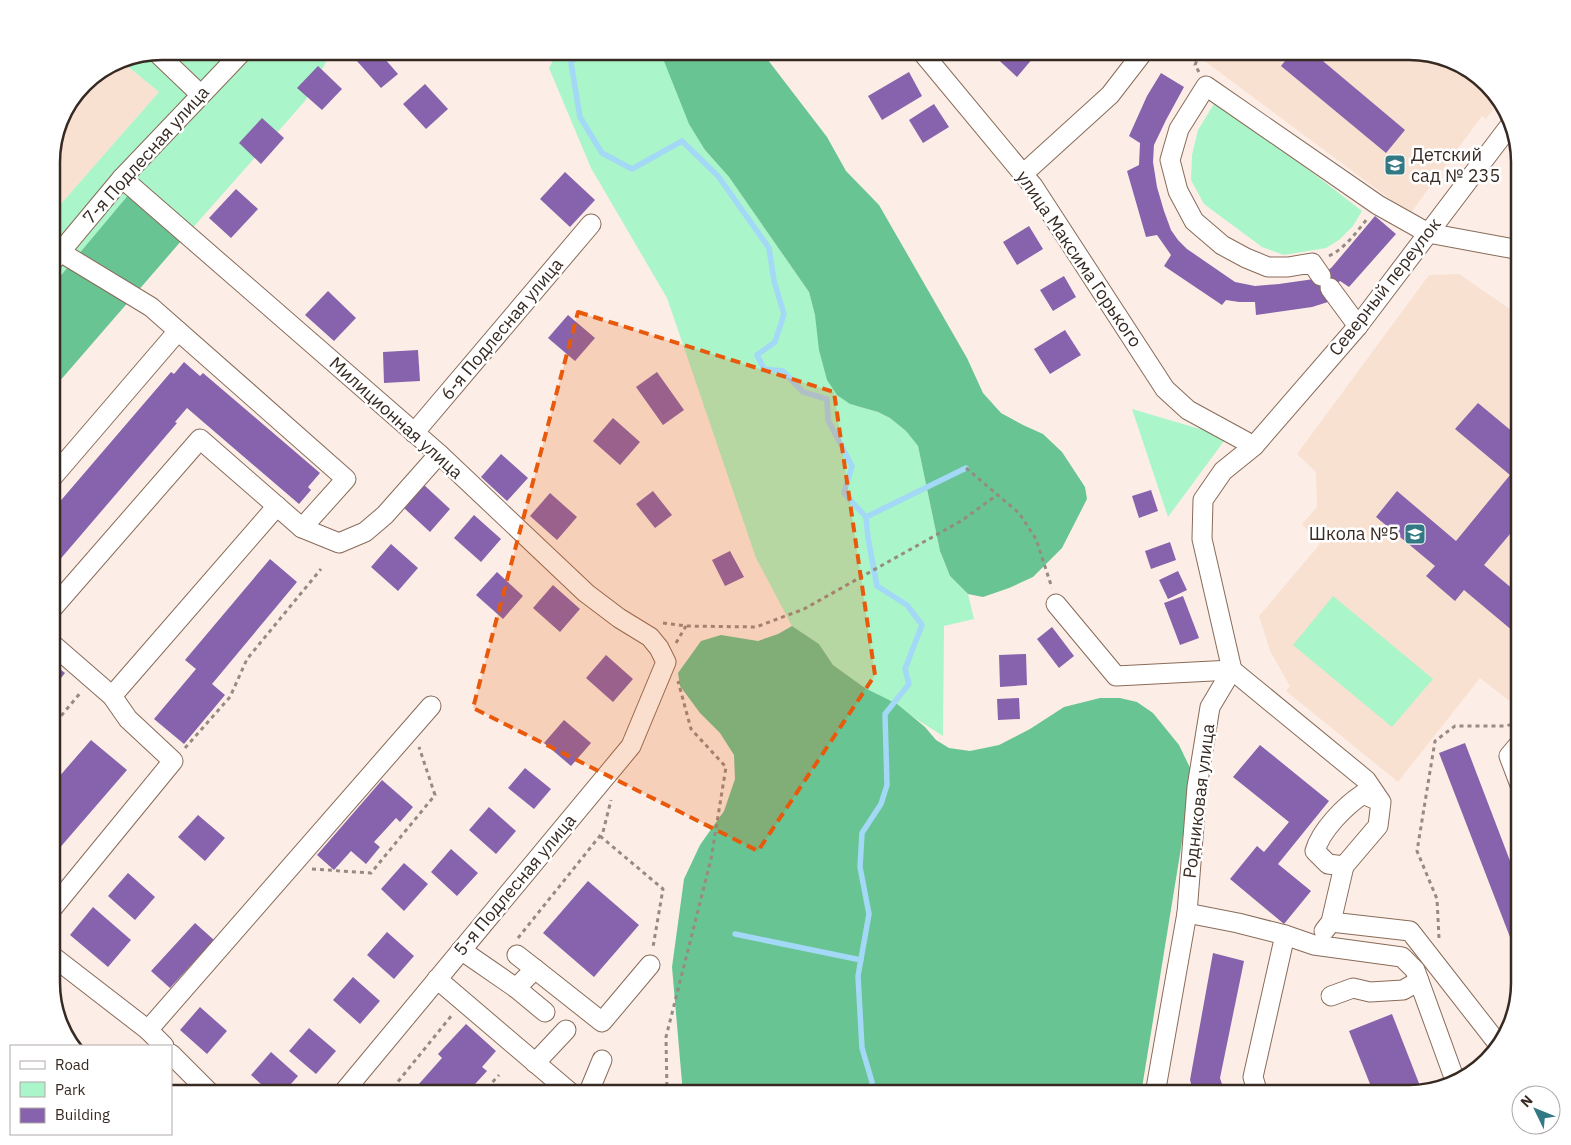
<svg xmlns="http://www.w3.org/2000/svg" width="1571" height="1145" font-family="'IBM Plex Sans',sans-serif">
	<rect width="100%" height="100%" fill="#fceee6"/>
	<g fill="#f9e1d2">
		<path d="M1208 51H1409L1476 74 1499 102 1486 119 1482 116 1410 214 1202 59Z"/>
		<path d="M120 60 159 92 52 214V155L63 114 89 79Z"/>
		<path d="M1459 274 1520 316V704L1517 707 1480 678 1398 782 1286 691 1290 686 1270 651 1259 616 1320 544 1302 524 1317 507 1316 472 1297 454 1429 275Z"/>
	</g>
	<g fill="#aaf5c9">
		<path d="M163 51H332L305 101 182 240 130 194 52 286V214L159 92 120 60Z"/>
		<path d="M558 51H660L705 150 729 177 809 292 815 315 850 404 878 412 890 418 906 431 918 446 940 551 950 576 968 594 974 619 944 626 943 736 877 694 865 688 833 665 819 644 792 626 756 558 667 298 591 168 549 68Z"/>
		<path d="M1217 99 1362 211 1353 226 1339 240 1326 248 1284 255 1262 247 1204 204 1191 180 1192 155 1198 130Z"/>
		<path d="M1132 409 1227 437 1168 517Z"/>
		<path d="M1333 596 1433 679 1392 727 1293 645Z"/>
	</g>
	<g fill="#68c492">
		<path d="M660 51H761L827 137 846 171 879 205 967 358 983 393 1001 413 1023 425 1043 434 1062 452 1085 487 1087 499 1062 548 1033 577 1009 588 983 597 968 594 950 576 940 551 918 446 906 431 890 418 878 412 850 404 837 395 827 380 819 350 815 315 809 292 729 177 705 150 689 124Z"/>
		<path d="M130 193 182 240 52 390V286Z"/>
		<path d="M792 626 819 644 833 665 865 688 897 704 925 727 936 740 949 748 970 751 999 745 1030 729 1064 707 1100 698H1120L1137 702 1153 713 1179 745 1193 774 1141 1094H683L672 967 684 879 700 845 724 811 735 779 734 755 720 733 700 713 680 686 678 673 701 641 721 635 758 641 778 634Z"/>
	</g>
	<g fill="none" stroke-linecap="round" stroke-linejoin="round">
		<g stroke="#a3d8f6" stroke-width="5.5">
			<path d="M580 51 571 63 580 117 602 153 632 169 682 141 718 176 769 248 774 281 784 314 775 342 757 355 764 369 783 371 803 392 827 399 828 420 852 466 844 493 866 517 868 538 877 586 907 605 922 625 905 669 909 684 885 714 887 785 881 804 862 833 860 867 869 914 858 976 862 1048 872 1082 871 1094"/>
			<path d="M866 517 966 468"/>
			<path d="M735 934 861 960"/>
		</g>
	</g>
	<g fill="#8663ac">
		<path d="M348 51H378L398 74 381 88Z"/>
		<path d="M989 51H1039L1017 77Z"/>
		<path d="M1069 51H1089L1088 57Z"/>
		<path d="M1293 51H1311L1405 130 1386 153 1281 66Z"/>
		<path d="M1448 65 1468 71 1463 77Z"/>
		<path d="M318 66 342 89 322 110 297 88Z"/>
		<path d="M909 72 922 96 882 120 868 96Z"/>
		<path d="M1161 73 1184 87 1166 120 1154 145 1153 162 1157 187 1164 211 1171 230 1178 240 1187 249 1235 282 1255 286 1279 284 1314 279 1322 276 1332 267 1375 216 1396 234 1349 287 1340 281 1325 291 1328 302 1312 307 1256 315 1255 302H1239L1226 300 1222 305 1164 266 1171 255 1157 235 1146 237 1127 171 1139 165 1140 143 1129 136 1147 96Z"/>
		<path d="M425 84 448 109 426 129 403 104Z"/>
		<path d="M934 104 949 127 923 143 909 120Z"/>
		<path d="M262 118 284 138 261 164 239 143Z"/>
		<path d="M565 172 595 200 570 227 540 199Z"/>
		<path d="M236 189 258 209 231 238 209 218Z"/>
		<path d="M1029 226 1043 249 1017 265 1003 242Z"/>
		<path d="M1064 276 1076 297 1053 311 1040 290Z"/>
		<path d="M328 291 356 318 334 341 305 315Z"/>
		<path d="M568 315 595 338 575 361 548 338Z"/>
		<path d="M1065 330 1081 355 1050 374 1034 349Z"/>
		<path d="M418 350 420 381 384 383 383 352Z"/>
		<path d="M184 362 200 376 203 373 320 473 308 487 311 490 299 504 187 408 175 422 177 423 51 570V512L171 372 174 374Z"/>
		<path d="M657 372 684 410 663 425 636 387Z"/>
		<path d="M1478 403 1520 438V522L1484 565 1520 595V637L1464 590 1455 601 1426 576 1435 566 1376 517 1397 491 1456 541 1510 475 1455 429Z"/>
		<path d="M613 418 640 442 620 465 593 441Z"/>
		<path d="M501 454 528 478 507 501 481 477Z"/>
		<path d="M424 485 450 509 430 532 404 508Z"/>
		<path d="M1151 490 1158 511 1139 518 1132 496Z"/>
		<path d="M653 491 672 515 655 528 636 504Z"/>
		<path d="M550 493 577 517 557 540 530 516Z"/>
		<path d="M474 515 501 539 481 562 454 538Z"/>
		<path d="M1170 542 1176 560 1151 569 1145 551Z"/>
		<path d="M391 544 418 568 398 591 371 567Z"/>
		<path d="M730 551 744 577 725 586 712 560Z"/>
		<path d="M270 559 297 582 212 684 225 695 184 744 154 719 196 669 185 660Z"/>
		<path d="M1178 571 1187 590 1168 599 1159 580Z"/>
		<path d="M497 572 523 596 503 619 476 595Z"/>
		<path d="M553 585 580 609 560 632 533 608Z"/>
		<path d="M1183 596 1199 638 1180 645 1164 603Z"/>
		<path d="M1052 627 1074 656 1059 668 1037 639Z"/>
		<path d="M1026 654 1027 685 1000 687 999 655Z"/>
		<path d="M606 655 633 679 613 702 586 678Z"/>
		<path d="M51 662 65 673 54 687 51 685Z"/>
		<path d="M1019 698 1020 719 998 720 997 699Z"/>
		<path d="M564 720 591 743 571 766 544 743Z"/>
		<path d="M91 740 127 770 51 858V786Z"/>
		<path d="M1465 743 1520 887V963L1439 753Z"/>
		<path d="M1260 745 1329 801 1278 864 1311 891 1284 924 1230 879 1257 846 1264 852 1289 822 1233 777Z"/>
		<path d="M525 768 551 789 534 809 508 788Z"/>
		<path d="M382 780 413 807 400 822 396 818 374 842 380 847 366 864 351 851 334 870 317 855Z"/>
		<path d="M489 807 516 831 496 854 469 830Z"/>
		<path d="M198 815 225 838 205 861 178 837Z"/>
		<path d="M451 849 478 873 457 896 431 872Z"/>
		<path d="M404 863 428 884 404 911 381 889Z"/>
		<path d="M128 873 155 897 135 920 108 896Z"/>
		<path d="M588 881 639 925 594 977 543 933Z"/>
		<path d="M93 907 131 940 108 967 70 935Z"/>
		<path d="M195 923 214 940 170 988 151 971Z"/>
		<path d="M387 932 414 956 394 979 367 955Z"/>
		<path d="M1213 953 1244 961 1220 1078 1225 1094H1194L1190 1080Z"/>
		<path d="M353 977 380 1001 360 1024 333 1000Z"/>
		<path d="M200 1007 227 1031 207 1054 180 1030Z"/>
		<path d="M1392 1014 1422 1091 1408 1094H1374L1349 1031Z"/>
		<path d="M466 1024 496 1051 482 1067 487 1071 466 1094H410L442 1058 438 1054Z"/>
		<path d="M309 1028 336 1051 316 1074 289 1051Z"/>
		<path d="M271 1052 298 1076 282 1094H272L251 1075Z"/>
	</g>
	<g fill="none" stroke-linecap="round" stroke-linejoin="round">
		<g stroke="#896b59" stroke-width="21">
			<g id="minor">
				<path d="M921 51 1033 186 1165 389 1188 410 1254 446"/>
				<path d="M156 52 200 94"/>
				<path d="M1023 174 1110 95 1144 51"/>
				<path d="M122 178 439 454 586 593 619 618 650 637 659 648 666 662 631 746 342 1094"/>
				<path d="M52 247 151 307 346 479 302 528"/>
				<path d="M52 262 122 178 243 51"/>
				<path d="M1321 276 1312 263 1288 267H1268L1246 258 1222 245 1194 221 1178 191 1170 160 1179 129 1206 86 1378 205 1428 233 1520 250"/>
				<path d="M1330 288 1358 326"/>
				<path d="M414 433 591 224"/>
				<path d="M51 479 178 331"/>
				<path d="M1056 604 1116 676 1232 670 1366 780 1381 802 1378 826 1344 866 1328 864 1315 851C1321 830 1345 806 1363 794L1381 802"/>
				<path d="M51 610 200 439 302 528 339 543 365 532 385 515 439 454"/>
				<path d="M51 643 112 696 277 506"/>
				<path d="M1520 743 1509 756 1520 785"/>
				<path d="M51 910 173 761 128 719 112 696"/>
				<path d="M1187 913 1238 923 1285 935 1253 1077 1258 1094"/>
				<path d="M1331 922 1410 931 1499 1045"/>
				<path d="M1324 931 1331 922 1344 866"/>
				<path d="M1285 935 1314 945 1402 957 1415 970 1456 1083"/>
				<path d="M461 950 516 988 535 969 602 1022 650 965"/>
				<path d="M51 955 148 1030 164 1046"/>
				<path d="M517 955 535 969"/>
				<path d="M437 979 572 1094"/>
				<path d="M516 988 545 1012"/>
				<path d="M1331 996 1353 988 1370 992 1403 990 1419 981"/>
				<path d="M148 1030 431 706"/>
				<path d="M171 1054 211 1094"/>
				<path d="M535 1063 566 1030"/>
				<path d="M588 1094 602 1060"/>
				<path d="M1155 1094 1187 913 1197 787 1210 707 1232 670 1202 539 1203 500 1223 471 1254 446 1358 326 1511 124"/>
			</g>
		</g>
		<g stroke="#978a82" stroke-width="3" stroke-dasharray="4 4" stroke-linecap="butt">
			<path d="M1199 72 1195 65 1201 51"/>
			<path d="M1329 256C1345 248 1356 233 1367 219"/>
			<path d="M966 468 1019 513 1036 539 1052 588"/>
			<path d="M663 623 686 626 756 627 804 609 961 521 997 495"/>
			<path d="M676 643 686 626"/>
			<path d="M51 728 81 692"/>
			<path d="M185 748 230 697 247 659 321 569"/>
			<path d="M600 836 663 889 653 947"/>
			<path d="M312 869 371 873 435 795 419 747"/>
			<path d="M518 938 603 832 611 800"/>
			<path d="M1439 938 1437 899 1417 851 1435 741 1455 726H1504L1520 723"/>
			<path d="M396 1085 400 1094"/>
			<path d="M388 1094 452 1015"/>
			<path d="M482 1094 499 1075"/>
			<path d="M667 1094 666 1037 711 859 726 767 691 729 678 681"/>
		</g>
		<use href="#minor" stroke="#fff" stroke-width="19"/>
	</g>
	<path fill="#e8590c" fill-opacity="0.2" stroke="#e8590c" stroke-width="4" stroke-dasharray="10 6" stroke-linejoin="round" d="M578 312 834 392 875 675 758 851 473 708Z"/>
	<defs>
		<g id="school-square" transform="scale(1.125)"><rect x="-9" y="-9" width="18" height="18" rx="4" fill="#327984" stroke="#fff"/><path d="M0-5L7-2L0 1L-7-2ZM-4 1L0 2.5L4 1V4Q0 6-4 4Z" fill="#fff"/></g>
	</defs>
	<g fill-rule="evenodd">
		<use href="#school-square" x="1395" y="165"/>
		<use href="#school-square" x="1415" y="534"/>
	</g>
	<g text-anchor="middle" stroke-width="5" stroke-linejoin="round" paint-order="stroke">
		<g font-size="18" fill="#372a23" stroke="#fff">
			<text transform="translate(146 155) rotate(-48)" y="6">7-я Подлесная улица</text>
			<text transform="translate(1079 259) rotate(56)" y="6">улица Максима Горького</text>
			<text transform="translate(1385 287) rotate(-52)" y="6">Северный переулок</text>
			<text transform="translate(502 329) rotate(-50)" y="6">6-я Подлесная улица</text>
			<text transform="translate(396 418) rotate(42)" y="6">Милиционная улица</text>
			<text transform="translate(1199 801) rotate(-83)" y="6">Родниковая улица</text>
			<text transform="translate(515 885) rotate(-50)" y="6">5-я Подлесная улица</text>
		</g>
		<g font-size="18" fill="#372a23" stroke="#fff" text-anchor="start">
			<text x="1411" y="161">Детский<tspan x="1411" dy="21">сад № 235</tspan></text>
			<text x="1399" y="540" text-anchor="end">Школа №5</text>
		</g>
	</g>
	<path d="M0 0H1571V1145H0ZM162 60H1409A102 102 0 0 1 1511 162V983A102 102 0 0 1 1409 1085H162A102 102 0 0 1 60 983V162A102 102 0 0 1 162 60Z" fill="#fff" fill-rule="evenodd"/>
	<path fill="none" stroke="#372a23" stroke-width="2.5" d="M162 60H1409A102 102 0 0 1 1511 162V983A102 102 0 0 1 1409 1085H162A102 102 0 0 1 60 983V162A102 102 0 0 1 162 60Z"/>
	<rect x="10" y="1045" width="162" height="90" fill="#ffffff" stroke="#afaaa7"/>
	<rect x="20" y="1061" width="25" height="8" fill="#ffffff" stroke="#afaaa7"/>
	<text x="55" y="1070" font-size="15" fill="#372a23">Road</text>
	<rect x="20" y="1082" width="25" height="15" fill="#aaf5c9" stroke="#afaaa7"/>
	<text x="55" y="1095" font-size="15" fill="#372a23">Park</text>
	<rect x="20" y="1108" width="25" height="15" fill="#8663ac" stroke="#afaaa7"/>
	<text x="55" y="1120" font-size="15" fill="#372a23">Building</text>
	<g transform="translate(1536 1110) rotate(313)"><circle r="24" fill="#ffffff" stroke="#afaaa7"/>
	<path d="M0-4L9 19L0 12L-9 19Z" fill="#327984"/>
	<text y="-8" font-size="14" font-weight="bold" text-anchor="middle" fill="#372a23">N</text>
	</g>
</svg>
